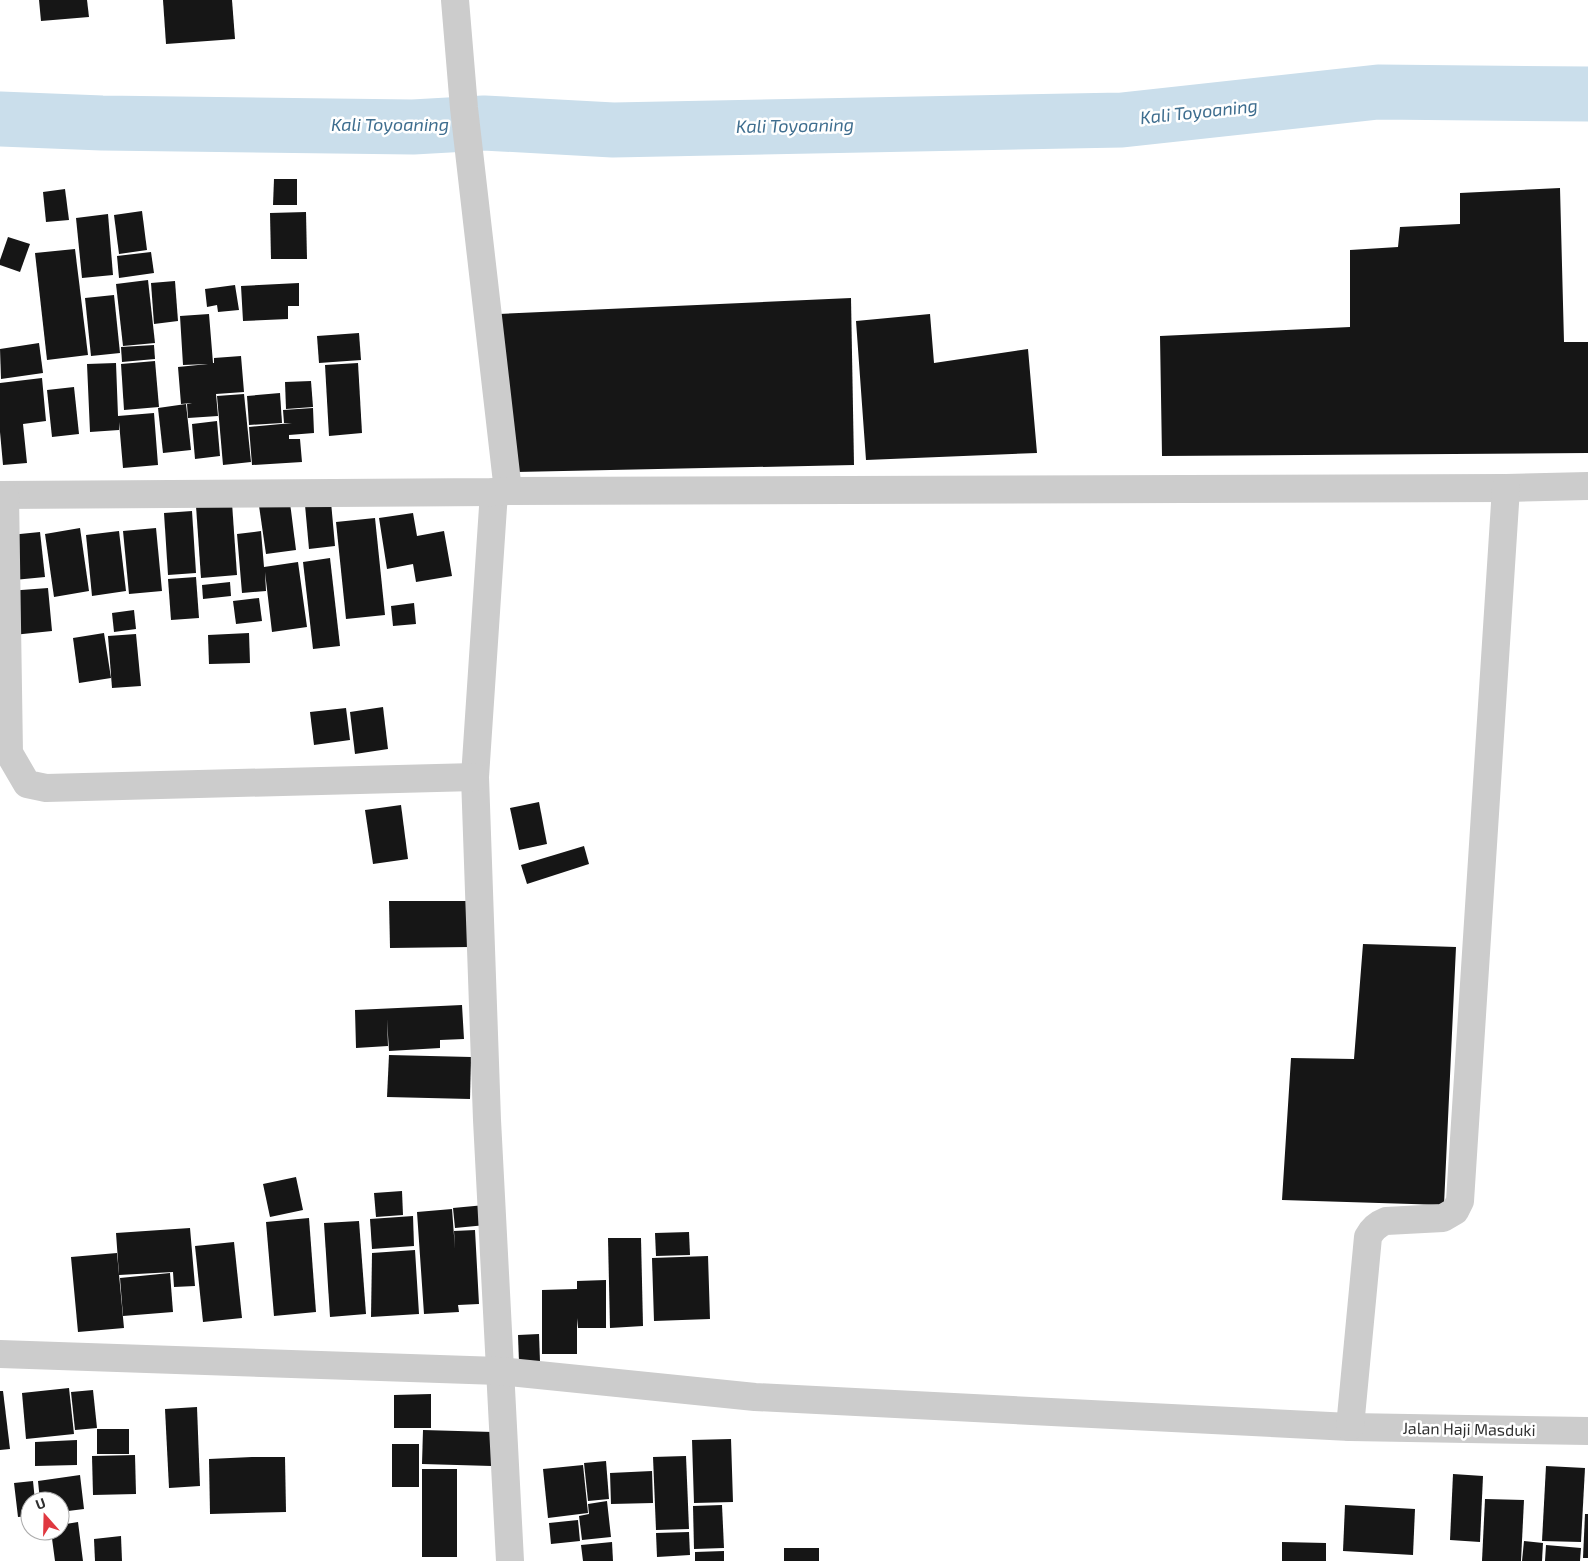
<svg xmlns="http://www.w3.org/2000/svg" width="1588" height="1561" font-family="'Exo 2',sans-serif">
	<rect width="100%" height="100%" fill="#fff"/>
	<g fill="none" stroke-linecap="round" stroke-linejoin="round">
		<path stroke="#cadeeb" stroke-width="55" d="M0 119 102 123 413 127 484 123 613 130 1122 120 1378 92 1588 94"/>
	</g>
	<g fill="#161616">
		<path d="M39 0H87L89 17 41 21Z"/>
		<path d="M163 0H232L235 39 166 44Z"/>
		<path d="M274 179H297V205H273Z"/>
		<path d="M1560 188 1564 342H1588V453L1162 456 1160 336 1350 327V250L1398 247 1400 227 1460 224V193Z"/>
		<path d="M65 189 69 220 46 222 43 192Z"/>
		<path d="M142 211 147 250 119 254 114 215Z"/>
		<path d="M306 212 307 259H271L270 213Z"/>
		<path d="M108 214 113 275 82 278 76 218Z"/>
		<path d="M8 237 30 244 20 272 0 265V260Z"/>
		<path d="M75 249 88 355 47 360 35 253Z"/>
		<path d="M151 252 154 273 119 278 117 256Z"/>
		<path d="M148 280 155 343 123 346 116 284Z"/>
		<path d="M175 281 178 321 154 324 151 283Z"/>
		<path d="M299 283V306H288V319L243 321 241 286Z"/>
		<path d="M235 285 239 310 218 312 217 305 207 307 205 289Z"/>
		<path d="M114 295 120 353 91 356 85 298Z"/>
		<path d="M851 298 854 465 516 472 499 314Z"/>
		<path d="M209 314 213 363H214V358L241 356 244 392 216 394 218 416 188 418 187 404 192 403 181 404 178 367 208 364 183 365 180 316Z"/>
		<path d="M930 314 934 363 1028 349 1037 453 866 460 856 321Z"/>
		<path d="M359 333 361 360 319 363 317 336Z"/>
		<path d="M39 343 43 373 1 379 0 349Z"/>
		<path d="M154 345 155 359 122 362 121 347Z"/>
		<path d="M155 361 159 407 124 410 121 364Z"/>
		<path d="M116 363 118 416 154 413 158 465 123 468 119 422V430L90 432 87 364Z"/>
		<path d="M358 363 362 433 329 436 325 365Z"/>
		<path d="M42 378 46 421 23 424 27 463 3 465 0 432V383Z"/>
		<path d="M311 381 313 407 286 409 285 382Z"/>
		<path d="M74 387 79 434 52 437 47 390Z"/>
		<path d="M280 393 282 423 249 425 247 396Z"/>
		<path d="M244 394 251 462 223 465 217 396Z"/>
		<path d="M186 404 191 450 163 453 158 408Z"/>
		<path d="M313 408 314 433 289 435V439H300L302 462 252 465 249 427 292 423H284L283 410Z"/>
		<path d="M217 421 220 456 195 459 192 424Z"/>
		<path d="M289 495 296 550 266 554 258 499Z"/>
		<path d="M331 502 335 546 309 549 305 505Z"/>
		<path d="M232 503 237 575 201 578 196 506Z"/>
		<path d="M192 511 196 573 168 575 164 513Z"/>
		<path d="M413 513 417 536 444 531 452 576 416 582 413 564 387 569 379 518Z"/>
		<path d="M375 518 385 615 346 619 336 522Z"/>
		<path d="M80 528 89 591 54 597 45 534Z"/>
		<path d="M156 528 162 591 129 594 123 531Z"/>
		<path d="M119 531 126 591 92 596 86 535Z"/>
		<path d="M261 531 264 567 298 562 307 627 272 632 265 572 266 591 242 593 237 534Z"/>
		<path d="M40 532 45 577 14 580 10 535Z"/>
		<path d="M330 558 340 646 313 649 303 562Z"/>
		<path d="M196 577 199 618 171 620 168 579Z"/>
		<path d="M230 582 231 596 203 599 202 585Z"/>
		<path d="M48 588 52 631 13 635 8 591Z"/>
		<path d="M259 598 262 621 236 624 233 601Z"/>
		<path d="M414 603 416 624 393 626 391 606Z"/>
		<path d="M134 610 136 629 114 632 112 613Z"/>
		<path d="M104 633 111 678 79 683 73 638Z"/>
		<path d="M249 633 250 663 209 664 208 635Z"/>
		<path d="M136 634 141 686 112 688 108 636Z"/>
		<path d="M383 707 388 749 355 754 350 712Z"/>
		<path d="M346 708 350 740 314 745 310 712Z"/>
		<path d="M539 802 547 844 519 850 510 808Z"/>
		<path d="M401 805 408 859 373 864 365 810Z"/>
		<path d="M584 846 589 864 527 884 521 865Z"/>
		<path d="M389 901H470L469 947 390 948Z"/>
		<path d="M1363 944 1456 947 1444 1205 1282 1200 1291 1058 1354 1059Z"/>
		<path d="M462 1005 464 1039 440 1040V1048L389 1051 387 1019 388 1046 356 1048 355 1010Z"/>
		<path d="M389 1055 471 1057 470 1099 387 1097Z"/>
		<path d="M296 1177 303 1210 270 1217 263 1184Z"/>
		<path d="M402 1191 403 1215 376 1217 374 1193Z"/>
		<path d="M485 1205 486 1225 455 1228 453 1208Z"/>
		<path d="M452 1209 455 1249 454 1231 475 1230 479 1304 458 1305 459 1312 424 1314 417 1212Z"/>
		<path d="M413 1216 414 1246 372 1249 370 1219Z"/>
		<path d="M309 1218 316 1312 274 1316 266 1222Z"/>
		<path d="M359 1221 366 1314 330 1317 324 1223Z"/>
		<path d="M190 1228 195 1286 174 1287 173 1272 119 1275 116 1233Z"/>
		<path d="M689 1232 690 1255 656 1256 655 1233Z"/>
		<path d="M608 1238H641L643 1326 610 1328Z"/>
		<path d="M234 1242 242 1318 203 1322 195 1246Z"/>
		<path d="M415 1250 419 1314 371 1317 372 1253Z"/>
		<path d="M117 1253 124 1328 78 1332 71 1257Z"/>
		<path d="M708 1256 710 1319 654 1321 652 1258Z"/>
		<path d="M170 1273 173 1312 123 1316 120 1278Z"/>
		<path d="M606 1280V1328H578L577 1318V1354H542V1290L577 1289V1281Z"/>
		<path d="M539 1334 540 1362H519L518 1335Z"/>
		<path d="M69 1388 74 1434 26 1439 22 1393Z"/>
		<path d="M93 1390 97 1428 75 1430 71 1392Z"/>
		<path d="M0 1391H3L10 1449 0 1450Z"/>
		<path d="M431 1394V1428H394V1395Z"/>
		<path d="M197 1407 200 1486 169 1488 165 1409Z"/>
		<rect x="97" y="1429" width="32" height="25"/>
		<path d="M423 1430 493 1432 492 1466 422 1464Z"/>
		<path d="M731 1439 733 1502 694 1503 692 1440Z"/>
		<path d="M77 1440V1465L35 1466V1442Z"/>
		<rect x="392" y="1444" width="27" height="43"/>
		<path d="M135 1455 136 1494 93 1495 92 1456Z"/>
		<path d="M686 1456 689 1529 656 1530 653 1457Z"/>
		<path d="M252 1457H285L286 1512 210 1514 209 1459Z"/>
		<path d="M606 1461 609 1499 588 1501 584 1463Z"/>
		<path d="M583 1465 588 1513 548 1518 543 1469Z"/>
		<path d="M1546 1466 1585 1468 1581 1542 1542 1541Z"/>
		<rect x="422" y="1469" width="35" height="88"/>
		<path d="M652 1471 653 1503 611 1504 610 1473Z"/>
		<path d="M1453 1474 1483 1476 1480 1542 1450 1540Z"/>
		<path d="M80 1475 84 1509 60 1512V1501H40L38 1481Z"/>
		<path d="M33 1481 35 1501H30V1516L18 1517 14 1483Z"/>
		<path d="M1485 1499 1524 1500 1521 1561H1482Z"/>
		<path d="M607 1501 611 1537 582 1540 579 1516 589 1514 588 1504Z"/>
		<path d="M722 1505 724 1548 694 1549 693 1506Z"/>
		<path d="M1345 1505 1415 1509 1413 1555 1343 1551Z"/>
		<path d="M1585 1514H1588V1558H1583Z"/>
		<path d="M578 1520 580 1541 551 1544 549 1523Z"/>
		<path d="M78 1522 83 1561H55L51 1531H60V1525Z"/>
		<path d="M689 1532 690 1555 657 1557 656 1533Z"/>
		<path d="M121 1536 122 1561H95L94 1539Z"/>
		<path d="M1524 1541 1543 1543 1542 1561H1522Z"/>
		<path d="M612 1542 613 1561H583L581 1545Z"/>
		<path d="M1282 1542 1326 1543V1561H1282Z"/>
		<path d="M1546 1545 1581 1548 1580 1561H1545Z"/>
		<rect x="784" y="1548" width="35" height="13"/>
		<path d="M724 1551V1561H695V1552Z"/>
	</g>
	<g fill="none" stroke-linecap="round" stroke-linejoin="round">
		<g stroke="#ccc" stroke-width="28">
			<path d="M455 0 464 108 508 491"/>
			<path d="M494 492 475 777 487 1120 510 1561"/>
			<path d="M0 495 494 492 508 491 1506 488 1588 486"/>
			<path d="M5 495 9 753 27 784 46 788 475 777"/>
			<path d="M0 1354 499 1371 755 1397 1350 1427 1588 1431"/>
			<path d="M1350 1427 1368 1237C1372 1229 1378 1224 1386 1221L1443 1218 1455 1211 1460 1201 1506 488"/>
		</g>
	</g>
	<g text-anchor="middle" stroke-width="5" stroke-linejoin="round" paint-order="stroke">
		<g font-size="16" fill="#2f2f2f" stroke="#fff">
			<text transform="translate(1469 1429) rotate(1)" y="6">Jalan Haji Masduki</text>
		</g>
		<g font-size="18" font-style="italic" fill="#3f6e8f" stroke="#fff">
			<text transform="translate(1199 112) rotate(-6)" y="6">Kali Toyoaning</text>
			<text x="390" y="131">Kali Toyoaning</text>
			<text transform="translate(795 126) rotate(-1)" y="6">Kali Toyoaning</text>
		</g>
	</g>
	<g transform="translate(45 1516) rotate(340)"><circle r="24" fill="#ffffff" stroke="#acacac"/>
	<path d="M0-4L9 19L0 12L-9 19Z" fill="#e03840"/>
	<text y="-8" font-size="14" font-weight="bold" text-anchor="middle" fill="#2f2f2f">U</text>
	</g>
</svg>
